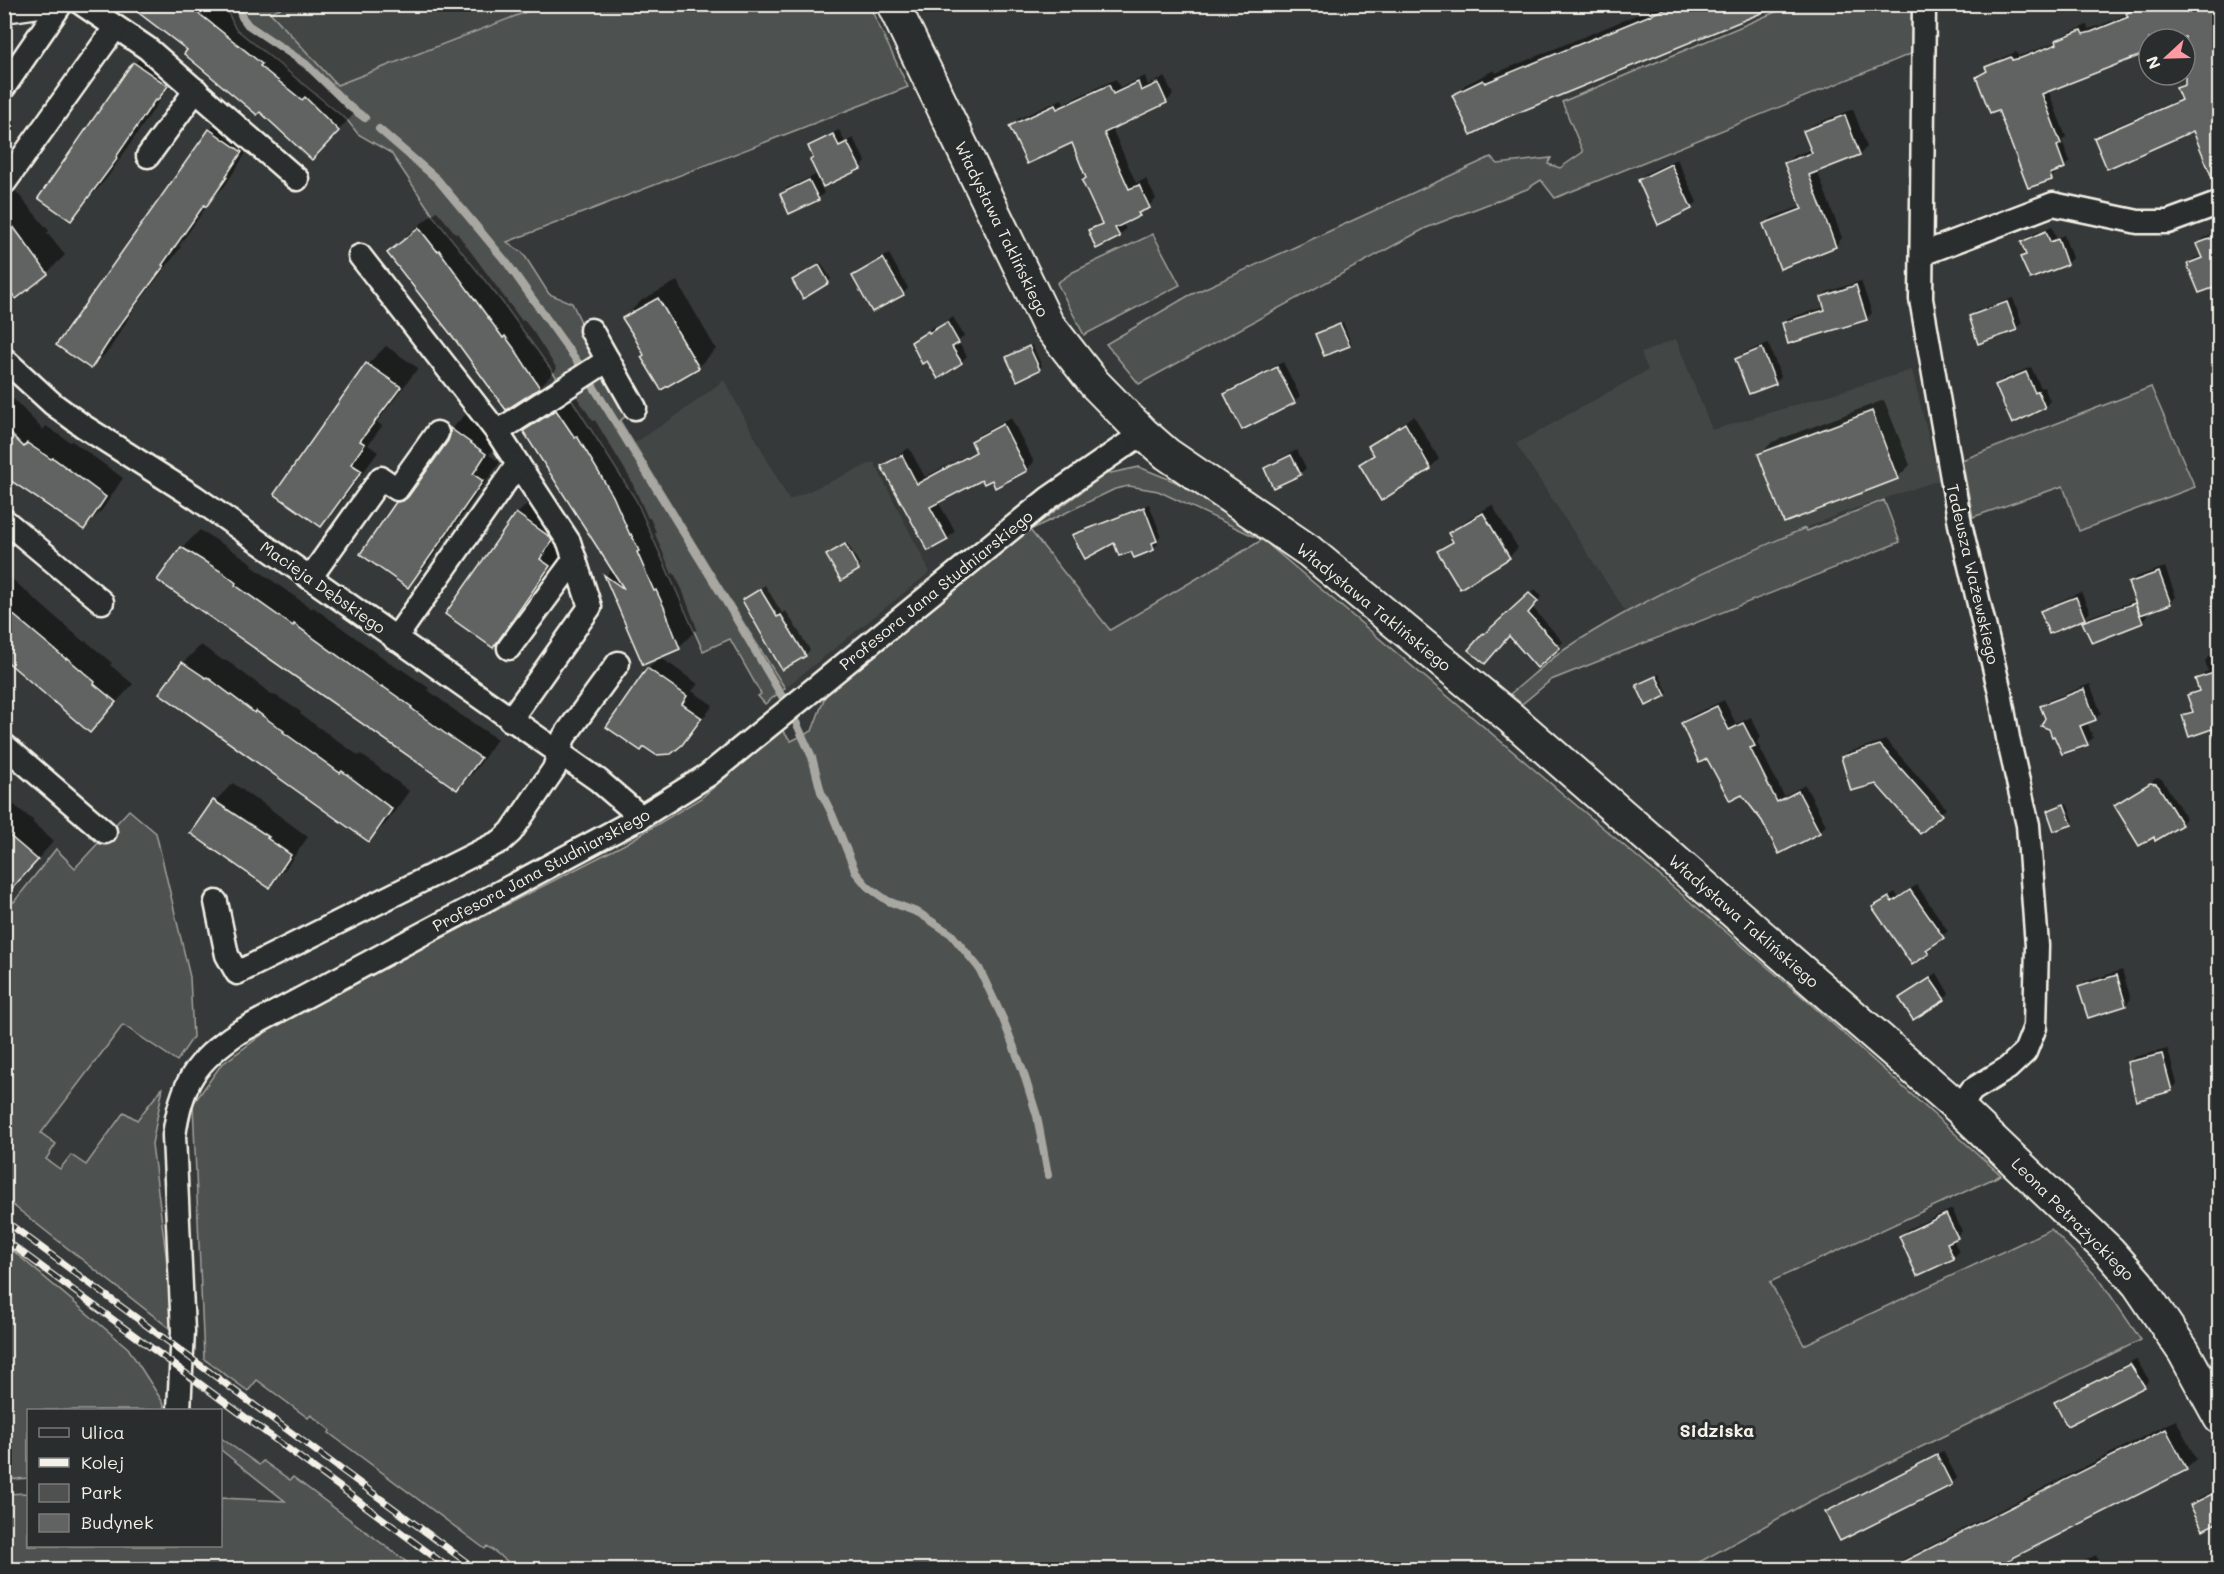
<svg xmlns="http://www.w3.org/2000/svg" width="2224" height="1574" font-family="Mali,sans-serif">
	<rect width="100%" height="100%" fill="#363939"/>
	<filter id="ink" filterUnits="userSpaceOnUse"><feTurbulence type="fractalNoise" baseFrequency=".0167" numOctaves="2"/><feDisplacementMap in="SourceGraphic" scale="12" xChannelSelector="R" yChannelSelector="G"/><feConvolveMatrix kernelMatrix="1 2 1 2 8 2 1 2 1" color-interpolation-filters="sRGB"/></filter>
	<g filter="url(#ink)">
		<g fill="#434645">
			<path d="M289 4 544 5 337 85 270 12Z"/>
			<path d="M1676 339 1712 430 1912 370 1939 480 1845 512 1805 528 1755 549 1626 612 1516 444 1648 370 1641 353Z"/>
			<path d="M724 380 789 500 874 462 930 572 785 688 633 444 676 416Z"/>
		</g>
		<g fill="#4e514f" stroke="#a1a19c" stroke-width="1.5" fill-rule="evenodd">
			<path d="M225 5H289L270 12 337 85 544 5H869L908 87 507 242 523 253 549 294 572 303 598 358 560 382 503 303 434 217 391 153 358 134 347 120 235 28Z"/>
			<path d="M1792 5H1851L1853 9 1865 5H1913V53L1555 198 1541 180 1527 189 1426 228 1139 384 1106 344 1188 296 1491 157 1498 164 1551 158 1548 164 1560 168 1583 152 1562 102Z"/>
			<path d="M1153 234 1180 285 1084 335 1057 283 1073 272Z"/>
			<path d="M607 372 632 411 620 421 746 627 785 688 765 704 758 696 761 694 730 639 703 651 636 500 570 397Z"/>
			<path d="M2151 387 2195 487 2079 531 2063 486 1973 517 1962 460Z"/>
			<path d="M1139 467 1176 482 1269 537 1263 540 1804 998 2001 1175 1770 1282 1804 1345 2051 1229 2100 1280 2141 1340 1810 1501 1687 1569H513L506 1564 507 1561 487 1546 485 1549 329 1433 330 1430 311 1415 308 1418 257 1380 248 1391 204 1359 193 1104 221 1065 282 1020 625 844 701 798 782 730 791 741 812 731 826 694 1029 530 1106 474ZM1129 486 1158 491 1262 540 1110 630 1030 530 1115 489Z"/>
			<path d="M1884 500 1900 542 1551 680 1522 704 1510 694C1529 679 1547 661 1567 648 1641 599 1724 563 1805 528L1807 531Z"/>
			<path d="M129 810 156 833 190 977 193 1037 177 1061 123 1025 41 1133 56 1144 46 1159 60 1169 71 1155 86 1165 124 1112 137 1120 163 1087 152 1144 166 1255 173 1331 5 1199 4 895 14 902 56 849 75 868Z"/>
			<path d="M5 1244 128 1348 164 1404 163 1410H28V1478L5 1480Z"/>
			<path d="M221 1438 259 1465 263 1461 290 1480 293 1477 416 1569H5V1494L28 1493V1546H220L221 1498 285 1501 221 1450Z"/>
		</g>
		<g fill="#0007">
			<path d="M128 4H227L279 45 277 47 321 83 324 80 356 112 329 140 260 110 189 50Z"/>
			<path d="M1663 4H1781L1505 117 1454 96 1465 85 1494 70 1496 73Z"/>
			<path d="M2141 4H2220L2194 129 2096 139 2101 133 2182 98 2178 89 2184 83 2191 80 2185 65V39H2149V50L2048 90 2066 137 2062 141 2070 161 2064 167 2056 170V173L2051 178 1977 78 1988 69 1987 68 1993 62 2016 52 2018 56 2028 53 2056 42 2063 35 2087 25 2088 29 2099 26 2128 14 2133 8Z"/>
			<path d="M153 45 175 82 166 91 107 178 71 219 40 198 135 63Z"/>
			<path d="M1145 76 1148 85 1165 77 1173 95 1166 102 1112 128 1136 183 1146 179 1156 199 1139 215 1122 223 1126 229 1119 236 1090 231 1102 221 1073 141 1011 126 1018 119 1062 99 1064 103 1116 79 1120 88Z"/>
			<path d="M1853 109 1867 147 1860 154 1817 170 1842 238 1835 246 1764 225 1772 217 1802 206 1786 163 1793 156 1812 149 1805 132 1812 125Z"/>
			<path d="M228 112 259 133 224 187 213 197 179 246 181 247 134 309 109 350 91 368 58 345 210 130Z"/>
			<path d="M839 130 845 142 853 138 866 162 860 168 817 179 824 193 818 198 781 194 787 188 818 174 810 147 816 141Z"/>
			<path d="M1677 159 1697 202 1691 208 1639 180 1645 174Z"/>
			<path d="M4 177 49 231 47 233 65 255 47 273 4 281Z"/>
			<path d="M437 211 456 234 457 233 522 321 524 320 534 333 557 369 539 387 389 253 407 235Z"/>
			<path d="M2052 226 2056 238 2064 235 2072 258 2066 264 2022 257 2027 252 2023 242 2029 236Z"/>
			<path d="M2220 232V284L2189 264 2195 258 2202 256 2198 244 2204 238Z"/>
			<path d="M889 254 908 288 903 294 854 276 860 270Z"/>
			<path d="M821 263 831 279 828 282 796 278Z"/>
			<path d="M677 281 716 349 698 367 624 318 642 300Z"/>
			<path d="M1861 281 1872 313 1867 318 1789 342 1783 324 1788 318 1826 307 1822 297 1827 292Z"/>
			<path d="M2013 298 2022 323 2016 328 1970 316 1976 311Z"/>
			<path d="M953 317 964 336 958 342 967 356 961 362 913 342 934 326 936 328Z"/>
			<path d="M1343 322 1351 343 1349 345 1317 334Z"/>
			<path d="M1768 343 1781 377 1775 383 1737 359 1742 354Z"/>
			<path d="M1032 345 1042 366 1018 379 1010 355Z"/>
			<path d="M386 346 418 368 377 422 382 426 368 445 378 452 338 507 320 525 276 494 368 364Z"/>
			<path d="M1283 362 1300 396 1294 401 1242 428 1225 394 1231 389Z"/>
			<path d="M2031 367 2041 388 2044 387 2050 401 2045 407 1997 385 2003 379Z"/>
			<path d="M4 389 43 430 46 426 70 442 72 441 123 478 102 510 84 528 4 474Z"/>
			<path d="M574 393 593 421 595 420 630 478 648 518H650L656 532 655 534 672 574 674 573 682 589 697 629 679 647 644 663 606 576 612 569 525 432 543 414Z"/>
			<path d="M1884 400 1910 465 1898 477 1784 521 1760 455 1772 442Z"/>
			<path d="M469 411 503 436 489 455 500 462 425 568 407 586 398 503 419 484 449 442 451 429Z"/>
			<path d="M1414 416 1439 459 1430 468 1361 464 1374 453 1370 446 1379 437Z"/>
			<path d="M1011 418 1034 462 1026 470 992 478H983L938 502 955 531 947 539 883 466 891 459 909 448 925 477 977 450 973 441 980 434Z"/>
			<path d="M1297 450 1306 468 1300 474 1265 468 1271 463Z"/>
			<path d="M535 496 567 548 511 628 493 646 517 514Z"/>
			<path d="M1149 504 1161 535 1157 540 1158 544 1153 548 1132 550 1114 541 1073 536 1078 531Z"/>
			<path d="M1492 505 1518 548 1509 557 1439 551 1453 539 1450 534 1459 525Z"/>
			<path d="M200 530 240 555 253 564 252 566 312 609 313 607 400 670 401 669 429 688 428 690 461 715 497 739 475 771 457 788 182 548Z"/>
			<path d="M847 543 861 566 841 578 830 553Z"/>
			<path d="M2165 567 2176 597 2170 603 2145 613 2147 616 2142 622H2084L2089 617 2136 600 2130 583 2136 577Z"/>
			<path d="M4 572 84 642 86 641 112 663 110 665 133 684 90 731 4 658Z"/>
			<path d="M765 585 782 613 786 611 810 650 805 655 743 600Z"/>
			<path d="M1535 589 1542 596 1532 607 1563 642 1537 666 1510 634H1484Z"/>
			<path d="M2081 592 2090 612 2084 618 2042 611 2048 606Z"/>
			<path d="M201 645 224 661 226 660 274 696 275 695 289 704 301 712 300 714 359 756 361 754 409 791 387 822 369 840 183 663Z"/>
			<path d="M2220 652V725L2184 716 2193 708 2189 695 2200 687 2197 679 2208 671 2205 661 2212 654Z"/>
			<path d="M660 657 698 684 692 691 713 705 694 731 681 744 648 669Z"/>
			<path d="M1659 674 1668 693 1647 704 1640 683Z"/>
			<path d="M2090 684 2101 713 2096 718 2087 722 2093 738 2087 743 2055 734 2042 707 2047 701Z"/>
			<path d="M1724 700 1736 724 1751 717 1761 737 1757 742 1784 796 1805 785 1826 825 1819 832 1763 821 1743 793 1707 757 1683 723 1690 716Z"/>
			<path d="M1886 740 1946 808 1941 814 1876 782 1842 758 1848 752Z"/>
			<path d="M2157 778 2162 779 2186 818 2181 824 2154 835 2115 805 2121 800Z"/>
			<path d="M233 783 256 800 257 799 308 837 286 868 268 886 215 801Z"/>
			<path d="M4 797 34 821 32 822 54 841 11 888 4 883Z"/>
			<path d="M2067 803 2074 821 2055 830 2048 811Z"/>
			<path d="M1917 885 1948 931 1932 944 1933 947 1928 953 1874 907 1895 892 1898 897Z"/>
			<path d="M2122 970 2131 999 2126 1005 2080 988 2085 982Z"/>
			<path d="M1937 973 1949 994 1944 999 1901 998Z"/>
			<path d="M2168 1049 2177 1084 2172 1089 2137 1099 2128 1063 2134 1057Z"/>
			<path d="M1952 1209 1962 1231 1953 1239 1959 1252 1953 1258 1901 1236 1906 1230Z"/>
			<path d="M2136 1359 2149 1380 2144 1386 2056 1402 2062 1397Z"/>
			<path d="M2176 1420 2196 1459 2186 1468 1988 1570H1883Z"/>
			<path d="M1943 1451 1957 1478 1951 1484 1826 1512 1832 1507Z"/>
			<path d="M2218 1489 2220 1492V1520L2192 1505 2198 1499Z"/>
			<path d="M2096 1555 2102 1570H2068Z"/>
			<path d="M1735 1562 1738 1570H1720Z"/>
		</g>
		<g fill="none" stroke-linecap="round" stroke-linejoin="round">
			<g stroke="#a8a7a1" stroke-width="8">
				<path d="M237 4 242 17 248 25 306 64 350 107 365 118"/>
				<path d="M379 129 437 179 507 263 579 364"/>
				<path d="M593 386 725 600 783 698"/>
				<path d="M795 720 812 757 821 792 832 814 856 873 868 887 888 901 919 913 951 934 979 968 1003 1019 1023 1071 1037 1116 1048 1175"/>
			</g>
		</g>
		<g fill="#616362" stroke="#f4f1e8" stroke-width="1.5">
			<path d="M127 4H187L262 64 260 66 302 100 305 97 339 131 312 160 260 112 257 115 184 54 187 50Z"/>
			<path d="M1677 4 1781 5 1505 118 1471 135 1452 95 1483 80 1485 83Z"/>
			<path d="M2146 4H2220V190H2217L2193 131 2107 169 2094 138 2181 100 2176 88 2185 85V37L2179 39H2149V52L2042 94 2061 144 2057 146 2065 168 2050 174 2052 180 2028 188 1998 110 1990 113 1976 77 1987 71 1985 67 2011 57 2012 60 2021 58 2057 44 2056 40 2081 30 2083 34 2091 32 2128 17 2126 13Z"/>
			<path d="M133 62 168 86 157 101 155 100 116 157 117 159 71 221 38 198Z"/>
			<path d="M1138 82 1141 91 1158 83 1167 103 1104 133 1129 189 1139 185 1150 208 1138 213 1140 216 1115 228 1120 237 1096 249 1088 230 1102 224 1082 181 1086 178 1072 143 1027 164 1009 126 1055 105 1057 109 1109 85 1113 94Z"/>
			<path d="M1845 115 1860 155 1809 175 1836 247 1780 269 1763 224 1802 209 1784 163 1812 153 1803 131Z"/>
			<path d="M209 129 242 152 226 176 227 177 206 207 204 205 162 265 164 266 117 329 91 369 56 345Z"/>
			<path d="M833 134 839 146 847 142 861 169 823 187 810 160 813 158 808 146Z"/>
			<path d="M1671 164 1692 209 1658 225 1638 180Z"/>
			<path d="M809 180 819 200 789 214 780 194Z"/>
			<path d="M4 214 48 274 16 299 4 284Z"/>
			<path d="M419 228 437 251 439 250 503 338 505 336 516 351 540 388 506 410 456 341 387 253Z"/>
			<path d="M2046 231 2050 242 2058 239 2067 265 2030 279 2020 257 2026 255 2021 242Z"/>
			<path d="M2220 235V300H2217L2213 288 2199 293 2187 264 2202 258 2196 244Z"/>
			<path d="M883 258 904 295 872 312 852 276Z"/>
			<path d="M819 265 829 283 803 299 792 280Z"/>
			<path d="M1856 285 1867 320 1788 344 1782 323 1825 310 1821 297Z"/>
			<path d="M658 298 699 368 661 390 641 357 644 355 633 335 622 318Z"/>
			<path d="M2007 302 2017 330 1978 344 1969 316Z"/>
			<path d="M947 322 959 343 952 347 962 363 938 379 927 361 922 364 911 342 928 331 929 333Z"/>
			<path d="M1340 324 1350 346 1324 356 1315 334Z"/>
			<path d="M1029 346 1040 370 1017 381 1006 357Z"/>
			<path d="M1762 348 1776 384 1749 394 1735 359Z"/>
			<path d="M366 363 401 387 360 441 365 444 351 464 362 471 321 527 274 494Z"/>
			<path d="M1277 367 1295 403 1242 430 1224 394Z"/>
			<path d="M2026 372 2035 393 2038 391 2045 408 2012 424 1995 385Z"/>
			<path d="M556 410 575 438 577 436 613 496 630 535 631 534 639 551 637 552 654 591 656 590 664 607 680 649 643 665 604 575 624 589 523 431Z"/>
			<path d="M1872 411 1898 479 1784 523 1758 454Z"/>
			<path d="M1405 423 1431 469 1381 501 1359 464 1374 455 1368 446Z"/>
			<path d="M1003 424 1027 471 995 488 992 480 984 484 982 480 930 507 948 540 928 551 881 466 902 455 917 484 976 452 971 441Z"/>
			<path d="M4 427 24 447 27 443 51 459 53 458 106 497 84 530 4 476Z"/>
			<path d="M450 428 486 454 473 474 483 481 408 588 360 554 396 502 403 501 408 497 448 441 450 435Z"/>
			<path d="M1291 455 1301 475 1273 488 1264 468Z"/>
			<path d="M1144 507 1157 541 1152 543 1154 550 1134 558 1131 552 1119 556 1114 543 1085 559 1072 535Z"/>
			<path d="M516 513 550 537 552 541 540 559 550 566 493 648 445 614Z"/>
			<path d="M1483 513 1510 558 1460 589 1437 551 1453 542 1448 533Z"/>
			<path d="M845 544 859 570 841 581 826 555Z"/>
			<path d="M181 547 222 572 236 583 235 585 293 626 294 624 381 687 382 686 412 707 411 708 443 732 481 758 457 790 157 580Z"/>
			<path d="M2159 572 2171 604 2140 615 2128 583Z"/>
			<path d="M760 589 777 617 781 615 806 656 782 670 742 600Z"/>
			<path d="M1529 593 1538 601 1528 613 1560 648 1537 668 1509 636 1485 664 1468 650 1483 633 1484 634Z"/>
			<path d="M2076 597 2085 619 2049 634 2040 611Z"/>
			<path d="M2135 603 2143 623 2092 643 2082 622Z"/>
			<path d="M4 607 66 659 67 658 95 682 94 684 116 702 90 733 4 659Z"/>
			<path d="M182 662 206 678 207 677 255 713 256 711 271 722 284 731 283 732 340 773 342 771 392 809 369 842 159 693Z"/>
			<path d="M647 668 687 696 682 704 702 718 682 745 671 754 656 755 644 747 641 751 606 727Z"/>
			<path d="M2220 671V740H2216L2212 729 2189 737 2182 715 2193 712 2187 695 2199 691 2195 679Z"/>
			<path d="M1656 676 1666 696 1646 706 1636 685Z"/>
			<path d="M2084 689 2096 720 2080 726 2088 745 2062 754 2054 736 2052 737 2049 729 2041 726 2045 718 2040 706Z"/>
			<path d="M1717 706 1729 730 1743 723 1755 746 1750 748 1777 802 1798 791 1820 833 1779 854 1762 821 1742 795 1730 801 1707 759 1699 763 1681 723Z"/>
			<path d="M1880 745 1942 815 1920 834 1876 784 1851 791 1841 757Z"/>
			<path d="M2150 783 2156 784 2159 787 2182 825 2155 841 2154 837 2139 846 2114 805Z"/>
			<path d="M213 800 269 837 267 838 291 855 269 888 190 833Z"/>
			<path d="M2064 804 2072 825 2054 831 2047 811Z"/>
			<path d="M4 831 38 860 4 897Z"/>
			<path d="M1910 890 1944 938 1926 950 1929 954 1912 965 1872 907 1889 897 1892 902Z"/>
			<path d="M2117 975 2126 1006 2088 1018 2078 987Z"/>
			<path d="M1930 978 1945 1000 1913 1020 1899 998Z"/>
			<path d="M2162 1054 2172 1091 2136 1101 2127 1062Z"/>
			<path d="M1946 1214 1958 1238 1947 1243 1954 1259 1917 1276 1899 1236Z"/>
			<path d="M2130 1364 2145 1387 2067 1426 2054 1402Z"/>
			<path d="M2166 1429 2187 1470 1991 1569H1889Z"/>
			<path d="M1937 1455 1952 1485 1840 1541 1825 1512Z"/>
			<path d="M2212 1494 2220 1509V1521L2203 1530 2190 1505Z"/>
		</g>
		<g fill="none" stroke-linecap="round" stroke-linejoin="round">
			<g stroke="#f4f1e8" stroke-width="27">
				<g id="street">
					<path d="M82 4 147 48 297 179"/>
					<path d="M1924 4 1921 299 1960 524 2000 692 2008 738 2028 825 2037 946 2035 1027 2025 1052 2008 1068 1972 1090 1959 1108"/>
					<path d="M4 11 53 4"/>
					<path d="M4 87 61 4"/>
					<path d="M148 156 196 90"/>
					<path d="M5 182 115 28"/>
					<path d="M1922 254 2053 204 2138 222H2168L2220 203"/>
					<path d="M360 256 497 432 569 542 590 607 510 720"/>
					<path d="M591 330 635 408"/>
					<path d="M4 359 53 404 83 426 195 497 598 780 641 817"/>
					<path d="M497 432 608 360"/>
					<path d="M4 520 102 602"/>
					<path d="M310 578 381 478 397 489 437 433"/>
					<path d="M395 639 518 464"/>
					<path d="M509 648 575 559"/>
					<path d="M4 745 105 832"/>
					<path d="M216 902 227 955 237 973 501 841 511 832 554 769 564 737 618 663"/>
					<path d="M179 1410 183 1331 174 1136C181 1084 195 1061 239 1032L641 817 708 775 1049 498 1143 433"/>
				</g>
			</g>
			<g stroke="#f4f1e8" stroke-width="36">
				<path id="secondary" d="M893 4 1047 323 1094 383 1143 433 1167 454 1309 551 1512 719 1959 1108 2109 1251 2138 1284 2184 1352 2220 1418"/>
			</g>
			<use href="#street" stroke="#2a2d2e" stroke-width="22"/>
			<use href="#secondary" stroke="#2a2d2e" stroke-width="32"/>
			<g stroke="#f4f1e8" stroke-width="7">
				<g id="rail">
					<path d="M4 1220 477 1570"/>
					<path d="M4 1239 452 1570"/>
				</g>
			</g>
			<use href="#rail" stroke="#2a2d2e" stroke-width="4.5" stroke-dasharray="14" stroke-linecap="butt"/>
		</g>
	</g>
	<g text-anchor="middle" stroke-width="6" stroke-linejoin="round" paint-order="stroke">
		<g font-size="16" fill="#f4f1e8" stroke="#2a2d2e">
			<text transform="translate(1002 229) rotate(64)" y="6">Władysława Taklińskiego</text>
			<text transform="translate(1973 574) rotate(77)" y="6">Tadeusza Ważewskiego</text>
			<text transform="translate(323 587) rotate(35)" y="6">Macieja Dębskiego</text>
			<text transform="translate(936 590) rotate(-39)" y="6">Profesora Jana Studniarskiego</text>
			<text transform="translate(1374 607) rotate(39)" y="6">Władysława Taklińskiego</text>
			<text transform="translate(541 870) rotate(-28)" y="6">Profesora Jana Studniarskiego</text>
			<text transform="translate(1744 921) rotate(41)" y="6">Władysława Taklińskiego</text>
			<text transform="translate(2073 1219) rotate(45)" y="6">Leona Petrażyckiego</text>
		</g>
		<g font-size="18" font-weight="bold" fill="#f4f1e8" stroke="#2a2d2e">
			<text x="1717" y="1437">Sidziska</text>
		</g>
	</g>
	<rect width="2224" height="1574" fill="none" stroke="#2a2d2e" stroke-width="24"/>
	<rect x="12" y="12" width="2200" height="1550" fill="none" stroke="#f4f1e8" stroke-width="2" filter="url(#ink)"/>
	<rect x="27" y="1409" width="195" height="138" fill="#2a2d2e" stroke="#7b7b78" stroke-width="1.5"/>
	<rect x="39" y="1428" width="30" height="9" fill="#2a2d2e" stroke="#7b7b78" stroke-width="1.5"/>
	<text x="81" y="1439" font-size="18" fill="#f4f1e8">Ulica</text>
	<rect x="39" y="1458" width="30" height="9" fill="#f4f1e8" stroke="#7b7b78" stroke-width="1.5"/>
	<text x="81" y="1469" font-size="18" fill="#f4f1e8">Kolej</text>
	<rect x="39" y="1484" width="30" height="18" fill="#4e514f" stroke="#7b7b78" stroke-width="1.5"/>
	<text x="81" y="1499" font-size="18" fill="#f4f1e8">Park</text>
	<rect x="39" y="1514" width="30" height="18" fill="#616362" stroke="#7b7b78" stroke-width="1.5"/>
	<text x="81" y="1529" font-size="18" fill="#f4f1e8">Budynek</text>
	<g transform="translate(2167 57) rotate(248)"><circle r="28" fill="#2a2d2e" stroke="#7b7b78" stroke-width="1.5"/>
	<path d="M0-4.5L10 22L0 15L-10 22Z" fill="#ff9aa2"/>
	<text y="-9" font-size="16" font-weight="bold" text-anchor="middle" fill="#f4f1e8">N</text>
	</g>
</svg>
